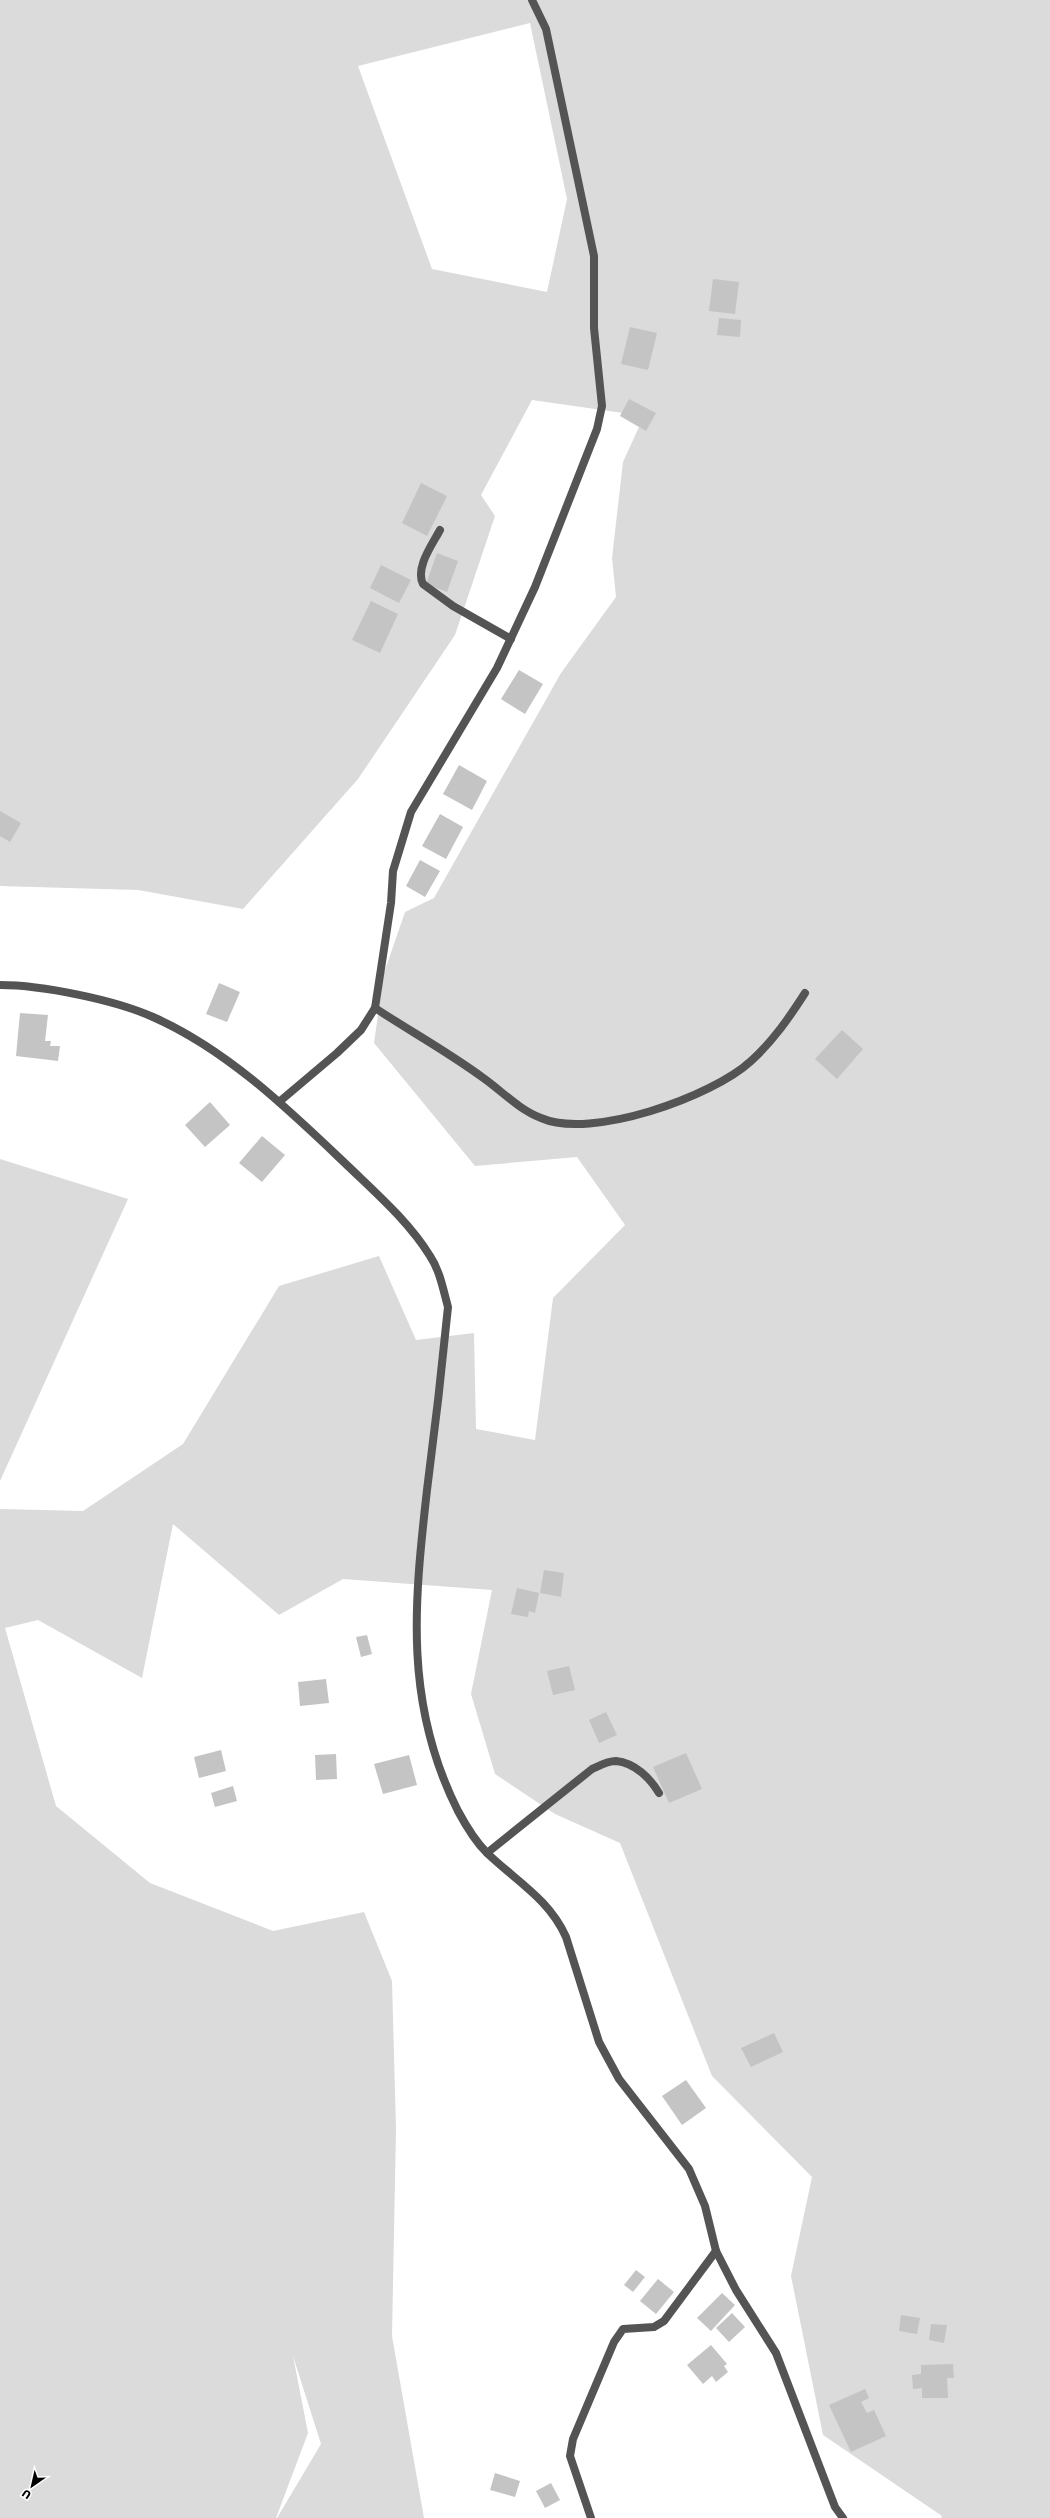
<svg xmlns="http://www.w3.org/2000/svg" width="1050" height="2518" font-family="'Golos Text',sans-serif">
	<rect width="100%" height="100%" fill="#fff"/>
	<g fill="#dbdbdb" fill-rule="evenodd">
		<path d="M0 0H1050V2518H941L942 2516 823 2435 791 2276 812 2177 712 2076 620 1843 555 1814 495 1774 471 1694 492 1590 343 1579 279 1615 173 1524 142 1678 38 1620 5 1628 56 1806 150 1883 273 1931 364 1912 392 1981 396 2129 392 2336 424 2518H277L321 2444 293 2356 308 2433 276 2518H0V1509L83 1511 183 1444 279 1286 379 1256 416 1340 474 1333 476 1429 535 1440 553 1298 625 1225 577 1157 475 1166 374 1043 384 973 405 912 434 898 561 673 616 597 612 558 623 462 644 416 532 400 481 495 495 516 455 635 358 779 243 909 138 890 0 886ZM530 23 567 199 547 292 432 269 358 66Z"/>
		<path d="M0 1159 128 1199 0 1481Z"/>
	</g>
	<g fill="#c4c4c4">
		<path d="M713 279 739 282 735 314 709 311Z"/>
		<path d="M719 318 741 320 740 337 717 335Z"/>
		<path d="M630 327 657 333 648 370 621 364Z"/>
		<path d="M629 399 656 413 646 431 620 416Z"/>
		<path d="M421 483 447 496 427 536 402 523Z"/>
		<path d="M437 553 458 561 447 592 426 584Z"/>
		<path d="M381 565 411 580 399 603 370 588Z"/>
		<path d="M371 601 398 614 380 653 352 640Z"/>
		<path d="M519 670 543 684 525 714 501 699Z"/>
		<path d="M459 765 487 781 472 810 443 794Z"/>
		<path d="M0 811 21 823 10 842 0 836Z"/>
		<path d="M440 814 463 827 446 859 422 846Z"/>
		<path d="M420 860 440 871 425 897 406 886Z"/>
		<path d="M219 983 240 992 227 1022 206 1014Z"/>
		<path d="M20 1013 48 1015 45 1041H51L50 1046H60L58 1061 16 1056Z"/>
		<path d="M842 1030 863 1049 837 1079 815 1059Z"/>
		<path d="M210 1102 230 1125 205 1147 185 1125Z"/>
		<path d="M262 1136 285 1155 262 1182 239 1163Z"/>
		<path d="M544 1570 564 1573 561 1597 540 1593Z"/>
		<path d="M517 1588 539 1593 535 1613 529 1611 528 1617 511 1614Z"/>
		<path d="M367 1635 372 1654 361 1657 356 1637Z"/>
		<path d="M569 1666 575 1690 553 1695 547 1671Z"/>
		<path d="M326 1679 329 1703 300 1706 298 1682Z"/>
		<path d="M606 1712 617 1735 599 1743 589 1720Z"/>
		<path d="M221 1750 226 1771 199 1778 194 1757Z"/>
		<path d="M686 1753 702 1789 669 1803 653 1767Z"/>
		<path d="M336 1754 337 1779 316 1780 315 1755Z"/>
		<path d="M409 1755 417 1785 383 1794 374 1764Z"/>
		<path d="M233 1786 237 1801 215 1807 211 1793Z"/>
		<path d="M774 2033 783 2052 751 2067 741 2048Z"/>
		<path d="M686 2080 706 2108 682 2125 662 2096Z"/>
		<path d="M636 2270 645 2277 633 2292 624 2285Z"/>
		<path d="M658 2279 674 2292 656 2314 640 2301Z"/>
		<path d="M722 2293 735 2305 711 2331 697 2318Z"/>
		<path d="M732 2313 745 2327 729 2342 716 2328Z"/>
		<path d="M901 2315 920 2318 917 2334 899 2331Z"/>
		<path d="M931 2324 947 2325 944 2343 929 2340Z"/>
		<path d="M711 2345 727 2364 724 2366 728 2372 716 2382 712 2376 703 2384 687 2365Z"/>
		<path d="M953 2364 954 2378H947L948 2398H922V2388L913 2389 912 2375 921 2374V2365Z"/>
		<path d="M865 2389 869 2398 861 2402 867 2413 874 2410 886 2436 851 2452 829 2405Z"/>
		<path d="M495 2473 520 2481 515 2497 490 2490Z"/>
		<path d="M551 2483 560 2500 545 2508 536 2491Z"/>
	</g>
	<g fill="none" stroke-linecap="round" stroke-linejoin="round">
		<g stroke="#545454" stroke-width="8">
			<path d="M375 1008C410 1031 448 1052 482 1077 502 1091 518 1109 541 1118 591 1140 712 1097 751 1061 773 1041 789 1018 805 993"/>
			<path d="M487 1853 592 1769C599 1766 607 1761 616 1761 635 1763 650 1778 659 1793"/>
		</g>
		<g stroke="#545454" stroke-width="8">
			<path d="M440 530C432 545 415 568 423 584L453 606 511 639"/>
			<path d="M0 985C42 985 115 1000 153 1017 228 1050 290 1111 349 1167 377 1194 409 1222 430 1256 440 1271 443 1289 448 1307 442 1368 435 1429 427 1490 414 1604 404 1704 458 1811 466 1826 475 1841 487 1853 516 1881 549 1899 566 1937L599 2042 619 2079 689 2169 705 2206 716 2251 736 2290 776 2353 835 2507 843 2518"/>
			<path d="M279 1102 337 1053 361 1030 375 1008 391 903 393 871 411 812 497 668 535 587 597 429 602 406 594 328V256L546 29 532 0"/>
			<path d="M591 2518 570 2456 573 2439 614 2342 623 2329 654 2327 664 2321 716 2251"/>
		</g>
	</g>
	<g transform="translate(32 2486) rotate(214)" stroke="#ffffff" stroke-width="3" paint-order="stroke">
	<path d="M0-3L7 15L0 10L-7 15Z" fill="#000000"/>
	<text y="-6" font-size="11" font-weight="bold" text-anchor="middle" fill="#000000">U</text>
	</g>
</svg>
